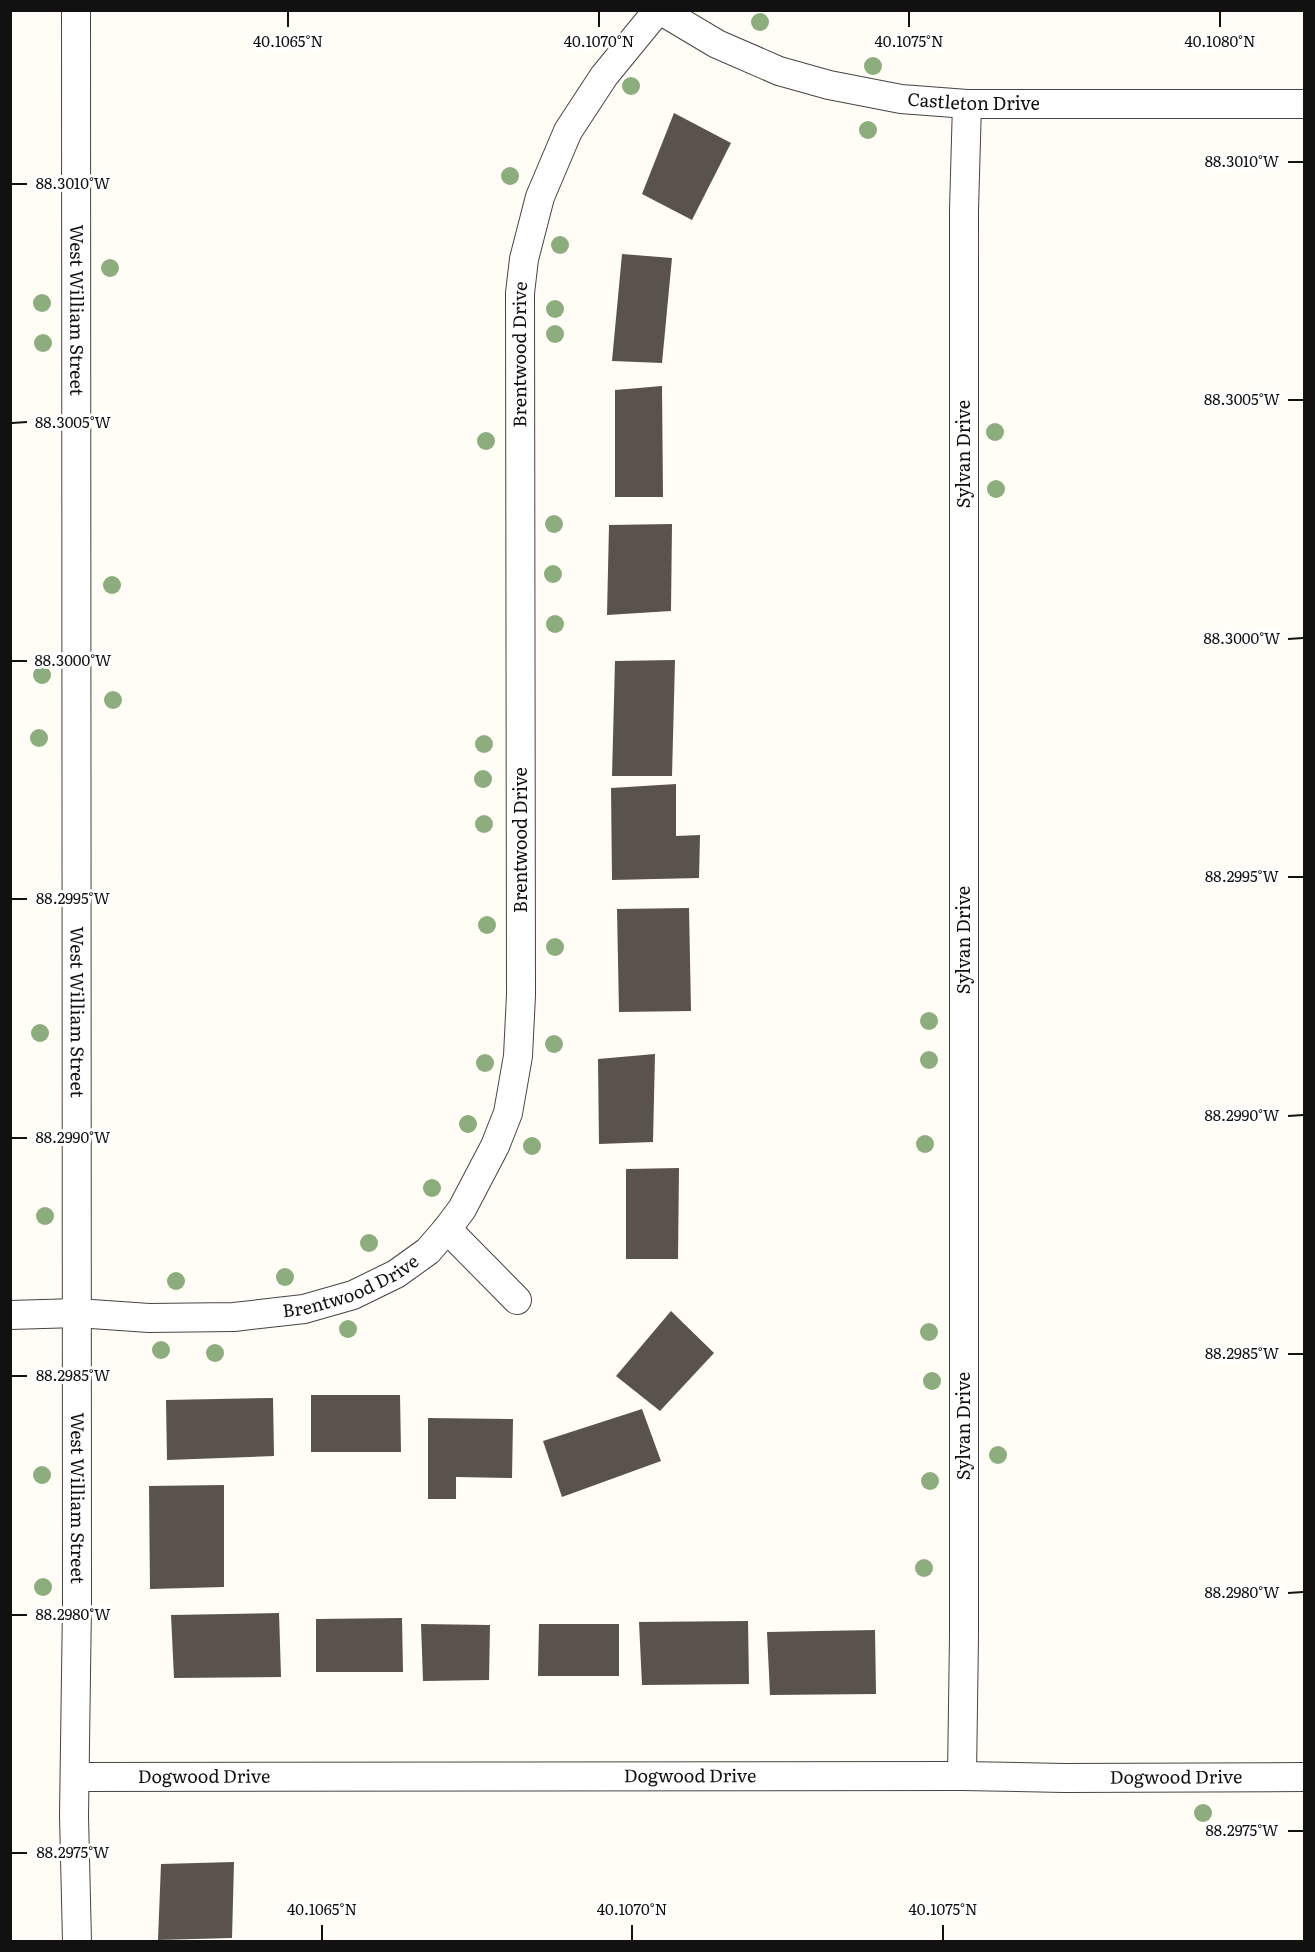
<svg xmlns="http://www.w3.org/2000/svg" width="1315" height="1952" font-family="Literata,serif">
	<rect width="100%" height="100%" fill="#fffdf5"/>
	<g fill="#5a524d">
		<path d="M674 113 731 143 692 220 642 194Z"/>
		<path d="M622 254 672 258 662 363 612 361Z"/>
		<path d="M662 386 663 497H615V390Z"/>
		<path d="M672 524 671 611 607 615 609 525Z"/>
		<path d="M675 660 672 776H612L615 661Z"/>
		<path d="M676 784V836L700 835 699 878 612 880 611 788Z"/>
		<path d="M689 908 691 1011 619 1012 617 909Z"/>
		<path d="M655 1054 653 1142 599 1144 598 1059Z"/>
		<path d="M679 1168 678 1259H626V1169Z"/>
		<path d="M671 1311 714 1353 660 1411 616 1376Z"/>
		<path d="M311 1395H400L401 1452H311Z"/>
		<path d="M273 1398 274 1456 167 1460 166 1400Z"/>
		<path d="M642 1409 661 1461 562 1497 543 1441Z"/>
		<path d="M428 1418 513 1419 512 1478 456 1477V1499H428Z"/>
		<path d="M224 1485V1587L150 1589 149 1486Z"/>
		<path d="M279 1613 281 1677 174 1678 171 1615Z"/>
		<path d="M402 1618 403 1672H316V1619Z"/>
		<path d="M748 1621 749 1684 642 1685 639 1622Z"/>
		<path d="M421 1624 490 1625 489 1680 423 1681Z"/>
		<path d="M539 1624H619V1676H538Z"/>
		<path d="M875 1630 876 1694 770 1695 767 1632Z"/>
		<path d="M234 1862 232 1938 158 1940 161 1864Z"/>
	</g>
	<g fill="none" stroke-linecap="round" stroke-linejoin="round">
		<g stroke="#444" stroke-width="30">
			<g id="minor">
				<path id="s1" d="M76 10 77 1604 74 1816 77 1942"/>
				<path id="s2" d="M660 10 717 44 779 71 829 85 901 99 967 104H1304"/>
				<path d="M447 1229 517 1300"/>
				<path id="s3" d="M10 1315 77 1313 149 1318 234 1317 304 1309 353 1295 396 1274 428 1251 447 1229 462 1209 495 1146 508 1113 518 1056 521 995 520 293 524 259 540 197 568 131 604 76 658 10"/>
				<path d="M962 1776 964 1636V210L967 104"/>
				<path id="s4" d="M75 1777 962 1776 1064 1778 1304 1777"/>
			</g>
		</g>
		<use href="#minor" stroke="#fff" stroke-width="28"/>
	</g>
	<g fill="#8dad7f">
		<circle cx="760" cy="22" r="9"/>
		<circle cx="873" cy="66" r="9"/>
		<circle cx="631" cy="86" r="9"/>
		<circle cx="868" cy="130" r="9"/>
		<circle cx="510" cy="176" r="9"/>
		<circle cx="560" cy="245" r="9"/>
		<circle cx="110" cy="268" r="9"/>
		<circle cx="42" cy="303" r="9"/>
		<circle cx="555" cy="309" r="9"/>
		<circle cx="555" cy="334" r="9"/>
		<circle cx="43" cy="343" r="9"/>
		<circle cx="995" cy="432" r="9"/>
		<circle cx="486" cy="441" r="9"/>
		<circle cx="996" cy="489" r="9"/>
		<circle cx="554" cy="524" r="9"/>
		<circle cx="553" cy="574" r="9"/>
		<circle cx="112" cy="585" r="9"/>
		<circle cx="555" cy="624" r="9"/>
		<circle cx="42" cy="675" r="9"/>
		<circle cx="113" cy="700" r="9"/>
		<circle cx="39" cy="738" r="9"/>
		<circle cx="484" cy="744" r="9"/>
		<circle cx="483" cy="779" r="9"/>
		<circle cx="484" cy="824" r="9"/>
		<circle cx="487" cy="925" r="9"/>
		<circle cx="555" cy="947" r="9"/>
		<circle cx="929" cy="1021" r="9"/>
		<circle cx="40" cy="1033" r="9"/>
		<circle cx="554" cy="1044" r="9"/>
		<circle cx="929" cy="1060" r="9"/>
		<circle cx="485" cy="1063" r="9"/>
		<circle cx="468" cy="1124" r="9"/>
		<circle cx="925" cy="1144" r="9"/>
		<circle cx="532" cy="1146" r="9"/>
		<circle cx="432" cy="1188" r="9"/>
		<circle cx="45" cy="1216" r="9"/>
		<circle cx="369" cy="1243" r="9"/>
		<circle cx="285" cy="1277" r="9"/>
		<circle cx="176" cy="1281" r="9"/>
		<circle cx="348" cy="1329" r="9"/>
		<circle cx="929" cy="1332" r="9"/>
		<circle cx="161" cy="1350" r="9"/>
		<circle cx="215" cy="1353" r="9"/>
		<circle cx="932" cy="1381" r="9"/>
		<circle cx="998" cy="1455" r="9"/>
		<circle cx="42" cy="1475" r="9"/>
		<circle cx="930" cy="1481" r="9"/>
		<circle cx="924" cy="1568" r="9"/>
		<circle cx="43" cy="1587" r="9"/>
		<circle cx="1203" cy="1813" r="9"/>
	</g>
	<path fill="none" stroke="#111" stroke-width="2" d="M288 12V27M599 12V27M909 12V27M1220 12V27M1288 162H1303M12 184H27M1288 400H1303M12 423 27 422M1288 639 1303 638M12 661H27M1288 877H1303M12 899H27M1288 1116 1303 1115M12 1138H27M1288 1354H1303M12 1376H27M1288 1593 1303 1592M12 1615H27M1288 1831H1303M12 1853H27M322 1925V1940M632 1925V1940M943 1925V1940"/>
	<g text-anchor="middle" stroke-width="6" stroke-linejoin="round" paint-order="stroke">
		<g font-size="18" fill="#111" stroke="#fff">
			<text dy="6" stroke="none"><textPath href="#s2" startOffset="332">Castleton Drive</textPath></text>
			<text dy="6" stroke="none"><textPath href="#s1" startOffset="300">West William Street</textPath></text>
			<text dy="6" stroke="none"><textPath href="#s3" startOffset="1353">Brentwood Drive</textPath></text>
			<text transform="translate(964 454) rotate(-90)" y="6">Sylvan Drive</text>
			<text transform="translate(521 840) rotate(-90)" y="6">Brentwood Drive</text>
			<text transform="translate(964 940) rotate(-90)" y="6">Sylvan Drive</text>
			<text dy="6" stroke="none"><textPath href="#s1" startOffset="1002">West William Street</textPath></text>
			<text dy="6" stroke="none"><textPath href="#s3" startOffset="346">Brentwood Drive</textPath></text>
			<text transform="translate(964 1426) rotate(-90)" y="6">Sylvan Drive</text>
			<text dy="6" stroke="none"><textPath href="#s1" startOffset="1488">West William Street</textPath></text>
			<text dy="6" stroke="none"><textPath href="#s4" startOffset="615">Dogwood Drive</textPath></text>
			<text dy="6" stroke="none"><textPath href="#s4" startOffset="1101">Dogwood Drive</textPath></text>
			<text dy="6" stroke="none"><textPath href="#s4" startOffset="129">Dogwood Drive</textPath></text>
		</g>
	</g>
	<g font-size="15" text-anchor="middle" fill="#111" stroke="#fff" stroke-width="6" stroke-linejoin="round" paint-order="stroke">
		<text x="288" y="47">40.1065°N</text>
		<text x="599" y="47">40.1070°N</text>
		<text x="909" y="47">40.1075°N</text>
		<text x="1220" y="47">40.1080°N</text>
		<text x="1242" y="167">88.3010°W</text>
		<text x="73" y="189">88.3010°W</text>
		<text x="1242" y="405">88.3005°W</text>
		<text x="73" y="428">88.3005°W</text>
		<text x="1242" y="644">88.3000°W</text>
		<text x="73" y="666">88.3000°W</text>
		<text x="1242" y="882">88.2995°W</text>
		<text x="73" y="904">88.2995°W</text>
		<text x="1242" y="1121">88.2990°W</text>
		<text x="73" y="1143">88.2990°W</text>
		<text x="1242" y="1359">88.2985°W</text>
		<text x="73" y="1381">88.2985°W</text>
		<text x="1242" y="1598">88.2980°W</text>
		<text x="73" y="1620">88.2980°W</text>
		<text x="1242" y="1836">88.2975°W</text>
		<text x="73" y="1858">88.2975°W</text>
		<text x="322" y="1915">40.1065°N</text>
		<text x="632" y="1915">40.1070°N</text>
		<text x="943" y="1915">40.1075°N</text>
	</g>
	<rect width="1315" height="1952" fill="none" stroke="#111111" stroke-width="24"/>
</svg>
